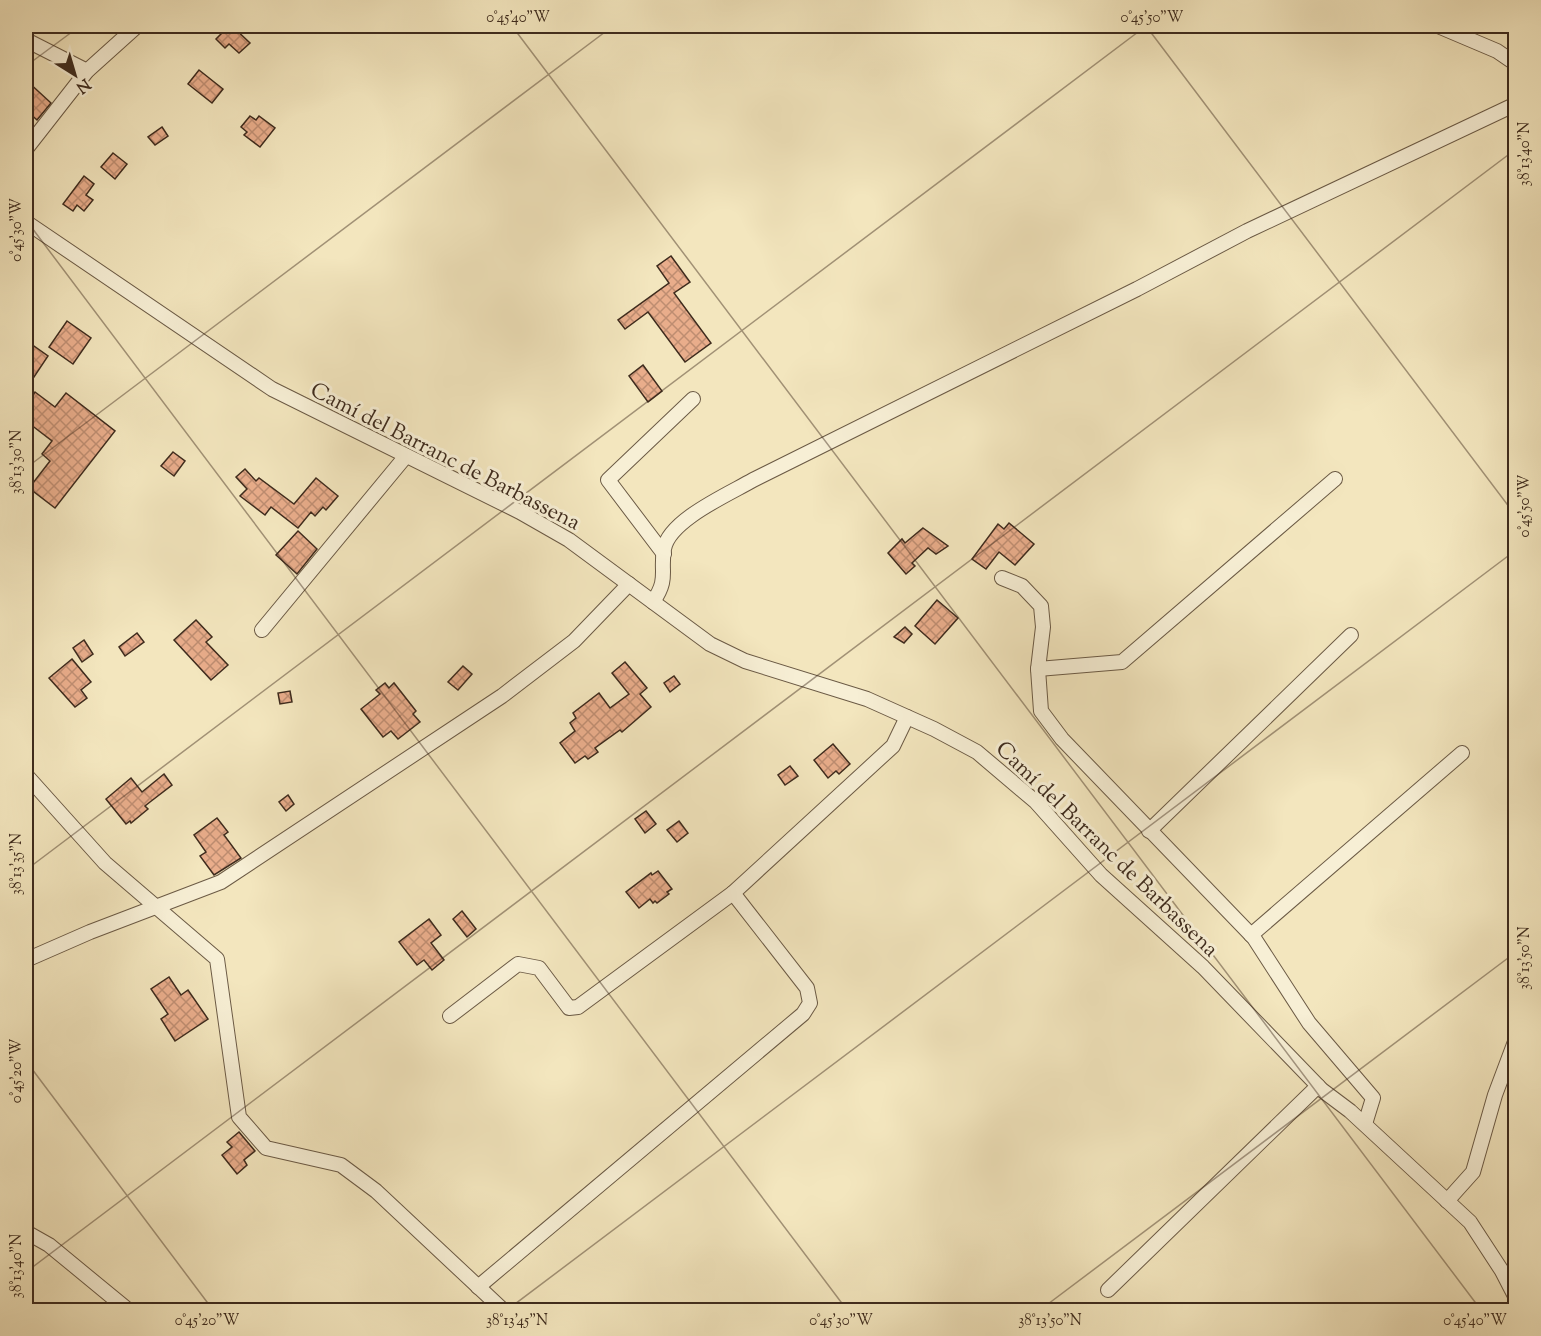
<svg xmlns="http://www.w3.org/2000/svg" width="1541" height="1336" font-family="'Sorts Mill Goudy',serif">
	<defs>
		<pattern id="building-cross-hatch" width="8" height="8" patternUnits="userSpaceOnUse" patternTransform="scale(1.5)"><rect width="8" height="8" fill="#e9ad8b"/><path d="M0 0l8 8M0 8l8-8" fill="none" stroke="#be8d71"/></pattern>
	</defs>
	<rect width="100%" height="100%" fill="#f3e6be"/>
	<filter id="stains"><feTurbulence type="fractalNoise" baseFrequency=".00333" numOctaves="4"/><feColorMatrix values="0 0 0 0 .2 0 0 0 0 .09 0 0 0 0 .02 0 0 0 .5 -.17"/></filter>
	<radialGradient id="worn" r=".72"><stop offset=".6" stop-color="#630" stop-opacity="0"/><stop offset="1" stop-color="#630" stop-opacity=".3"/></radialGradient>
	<g fill="url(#building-cross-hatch)" stroke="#3e2b1d" stroke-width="1.5">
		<path d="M229 26H232L250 43 239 53 229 44 225 48 216 39Z"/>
		<path d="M199 70 223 89 212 103 188 84Z"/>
		<path d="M26 80 51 103 37 120 26 110Z"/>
		<path d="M250 116 256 120 259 116 275 128 260 147 244 135 247 132 241 127Z"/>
		<path d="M162 127 168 136 155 145 148 137Z"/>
		<path d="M113 153 127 164 115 179 101 167Z"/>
		<path d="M84 176 94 184 86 195 93 200 84 211 77 205 73 211 63 204Z"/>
		<path d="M671 256 690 282 674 293 711 343 685 362 648 312 625 329 618 320 669 283 657 266Z"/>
		<path d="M67 321 91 338 73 364 49 347Z"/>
		<path d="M34 346 48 356 34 377 26 371V359Z"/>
		<path d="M643 365 662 391 648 402 629 376Z"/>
		<path d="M35 392 55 407 66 393 115 431 55 508 29 488 50 461 42 454 52 441 26 421V405Z"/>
		<path d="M173 452 185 461 174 476 161 466Z"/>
		<path d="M245 469 256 481 259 478 294 504 316 478 338 496 326 510 323 507 315 516 311 512 298 528 271 507 265 515 240 496 247 489 236 477Z"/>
		<path d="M1009 523 1034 544 1015 565 999 552 986 569 972 559 998 524 1004 529Z"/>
		<path d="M923 528 948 546 936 554 928 548 912 563 915 566 906 574 888 553 902 539 905 543Z"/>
		<path d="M298 531 317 549 297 574 276 555Z"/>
		<path d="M937 600 958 618 935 644 915 626Z"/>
		<path d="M196 620 212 637 206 642 228 665 211 680 174 640Z"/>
		<path d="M905 627 912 634 904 643 894 637Z"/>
		<path d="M137 633 144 642 125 656 119 647Z"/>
		<path d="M84 640 93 654 82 662 73 648Z"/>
		<path d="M72 659 91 682 81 690 87 698 75 707 49 678Z"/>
		<path d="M625 662 647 688 640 694 651 707 622 732 620 730 595 748 598 752 588 759 585 756 575 763 560 743 575 731 570 723 576 718 573 713 599 693 610 708 629 694 612 673Z"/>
		<path d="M463 666 472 674 458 690 448 682Z"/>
		<path d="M674 676 680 684 670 692 664 683Z"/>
		<path d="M385 683 389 688 394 683 416 711 413 714 420 722 398 739 391 731 383 737 361 709 380 694 376 690Z"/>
		<path d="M290 691 292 702 280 704 278 693Z"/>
		<path d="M833 744 850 764 839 774 836 771 828 778 814 760Z"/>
		<path d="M790 766 798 776 785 785 778 775Z"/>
		<path d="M164 774 172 785 150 802 145 806 148 809 131 823 130 821 126 824 106 799 131 778 142 792Z"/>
		<path d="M288 795 294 804 286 811 279 802Z"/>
		<path d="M646 811 656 824 645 833 635 819Z"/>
		<path d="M217 818 228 832 224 835 241 858 214 875 200 856 206 852 194 835Z"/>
		<path d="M679 821 688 833 677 842 667 830Z"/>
		<path d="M658 871 672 889 667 892 669 894 657 903 655 901 653 903 650 899 639 908 626 892 651 873 652 875Z"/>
		<path d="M462 911 476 929 467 937 453 919Z"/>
		<path d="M429 919 441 935 431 943 444 960 432 970 424 960 417 965 399 942Z"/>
		<path d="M169 977 181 995 188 990 208 1019 175 1041 161 1019 168 1014 151 989Z"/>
		<path d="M239 1132 255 1151 244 1160 247 1165 237 1174 222 1155 232 1147 227 1142Z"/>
	</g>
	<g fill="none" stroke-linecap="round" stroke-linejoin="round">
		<g stroke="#6b5a45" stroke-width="16">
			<g id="minor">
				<path d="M1438 26 1497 51 1516 64"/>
				<path d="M26 40 87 71"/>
				<path d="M26 149 87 71 137 26"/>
				<path d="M26 222 272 389 520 512 569 540 710 644 745 661 867 699 934 729 977 752 1036 802 1101 875 1203 967 1322 1090 1350 1111 1470 1222 1502 1271 1516 1298"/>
				<path d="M664 554 608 480 693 399"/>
				<path d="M1002 578 1022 586 1041 606 1043 627 1038 669 1041 711 1062 739 1254 938 1309 1023 1373 1098 1365 1124"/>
				<path d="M653 602C669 578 660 573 664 549 669 520 729 494 753 480L1137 289 1247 231 1516 104"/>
				<path d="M262 630 406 456"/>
				<path d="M1038 669 1122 662 1335 479"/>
				<path d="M26 775 105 863 217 959 239 1117 266 1148 341 1165 376 1191 503 1310"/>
				<path d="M1149 831 1351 635"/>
				<path d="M733 893 893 746 907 717"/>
				<path d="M1251 935 1462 753"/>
				<path d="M26 960 90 932 221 882 502 696 574 641 629 584"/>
				<path d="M450 1016 518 964 539 968 569 1008 578 1007 733 893 807 988 810 1003 803 1014 478 1287"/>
				<path d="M1447 1201 1473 1172 1495 1095 1516 1039"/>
				<path d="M26 1232 49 1245 128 1310"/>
				<path d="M1108 1290 1318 1086"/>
			</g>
		</g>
		<use href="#minor" stroke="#f7efd5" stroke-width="14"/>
	</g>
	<path fill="none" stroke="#3e2b1d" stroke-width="1.5" stroke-opacity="0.45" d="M512 26 1481 1310M1146 26 1516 516M26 66 80 26M26 220 847 1310M26 468 613 26M26 870 1146 26M26 1061 213 1310M26 1272 1516 149M507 1310 1516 550M1040 1310 1516 952"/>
	<g text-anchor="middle" stroke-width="6" stroke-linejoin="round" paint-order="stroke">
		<g font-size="22" fill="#3e2b1d" stroke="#f7efd5">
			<text transform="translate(446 455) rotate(27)" y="8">Camí del Barranc de Barbassena</text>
			<text transform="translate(1108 848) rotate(44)" y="8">Camí del Barranc de Barbassena</text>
		</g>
	</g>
	<rect width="1541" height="1336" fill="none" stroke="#f3e6be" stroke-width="66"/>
	<g transform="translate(75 75) rotate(143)" stroke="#f7efd5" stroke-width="4.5" paint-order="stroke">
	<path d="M0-4.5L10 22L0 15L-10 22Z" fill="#3e2b1d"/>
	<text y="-9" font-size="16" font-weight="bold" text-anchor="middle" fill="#3e2b1d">N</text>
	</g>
	<rect x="33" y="33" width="1475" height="1270" fill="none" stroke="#3e2b1d" stroke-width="2"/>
	<g font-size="15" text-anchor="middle" fill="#3e2b1d">
		<text x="518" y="22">0°45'40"W</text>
		<text x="1152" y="22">0°45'50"W</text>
		<text transform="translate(1524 154) rotate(-90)" y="5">38°13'40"N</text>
		<text transform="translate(16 230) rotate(-90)" y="5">0°45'30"W</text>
		<text transform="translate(16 462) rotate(-90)" y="5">38°13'30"N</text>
		<text transform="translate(1524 506) rotate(-90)" y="5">0°45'50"W</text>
		<text transform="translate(16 864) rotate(-90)" y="5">38°13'35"N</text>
		<text transform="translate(1524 958) rotate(-90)" y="5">38°13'50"N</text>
		<text transform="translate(16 1071) rotate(-90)" y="5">0°45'20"W</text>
		<text transform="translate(16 1266) rotate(-90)" y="5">38°13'40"N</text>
		<text x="207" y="1325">0°45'20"W</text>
		<text x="517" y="1325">38°13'45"N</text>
		<text x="841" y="1325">0°45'30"W</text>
		<text x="1050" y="1325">38°13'50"N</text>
		<text x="1475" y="1325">0°45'40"W</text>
	</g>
	<rect width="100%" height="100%" filter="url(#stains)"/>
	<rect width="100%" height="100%" fill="url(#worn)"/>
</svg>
